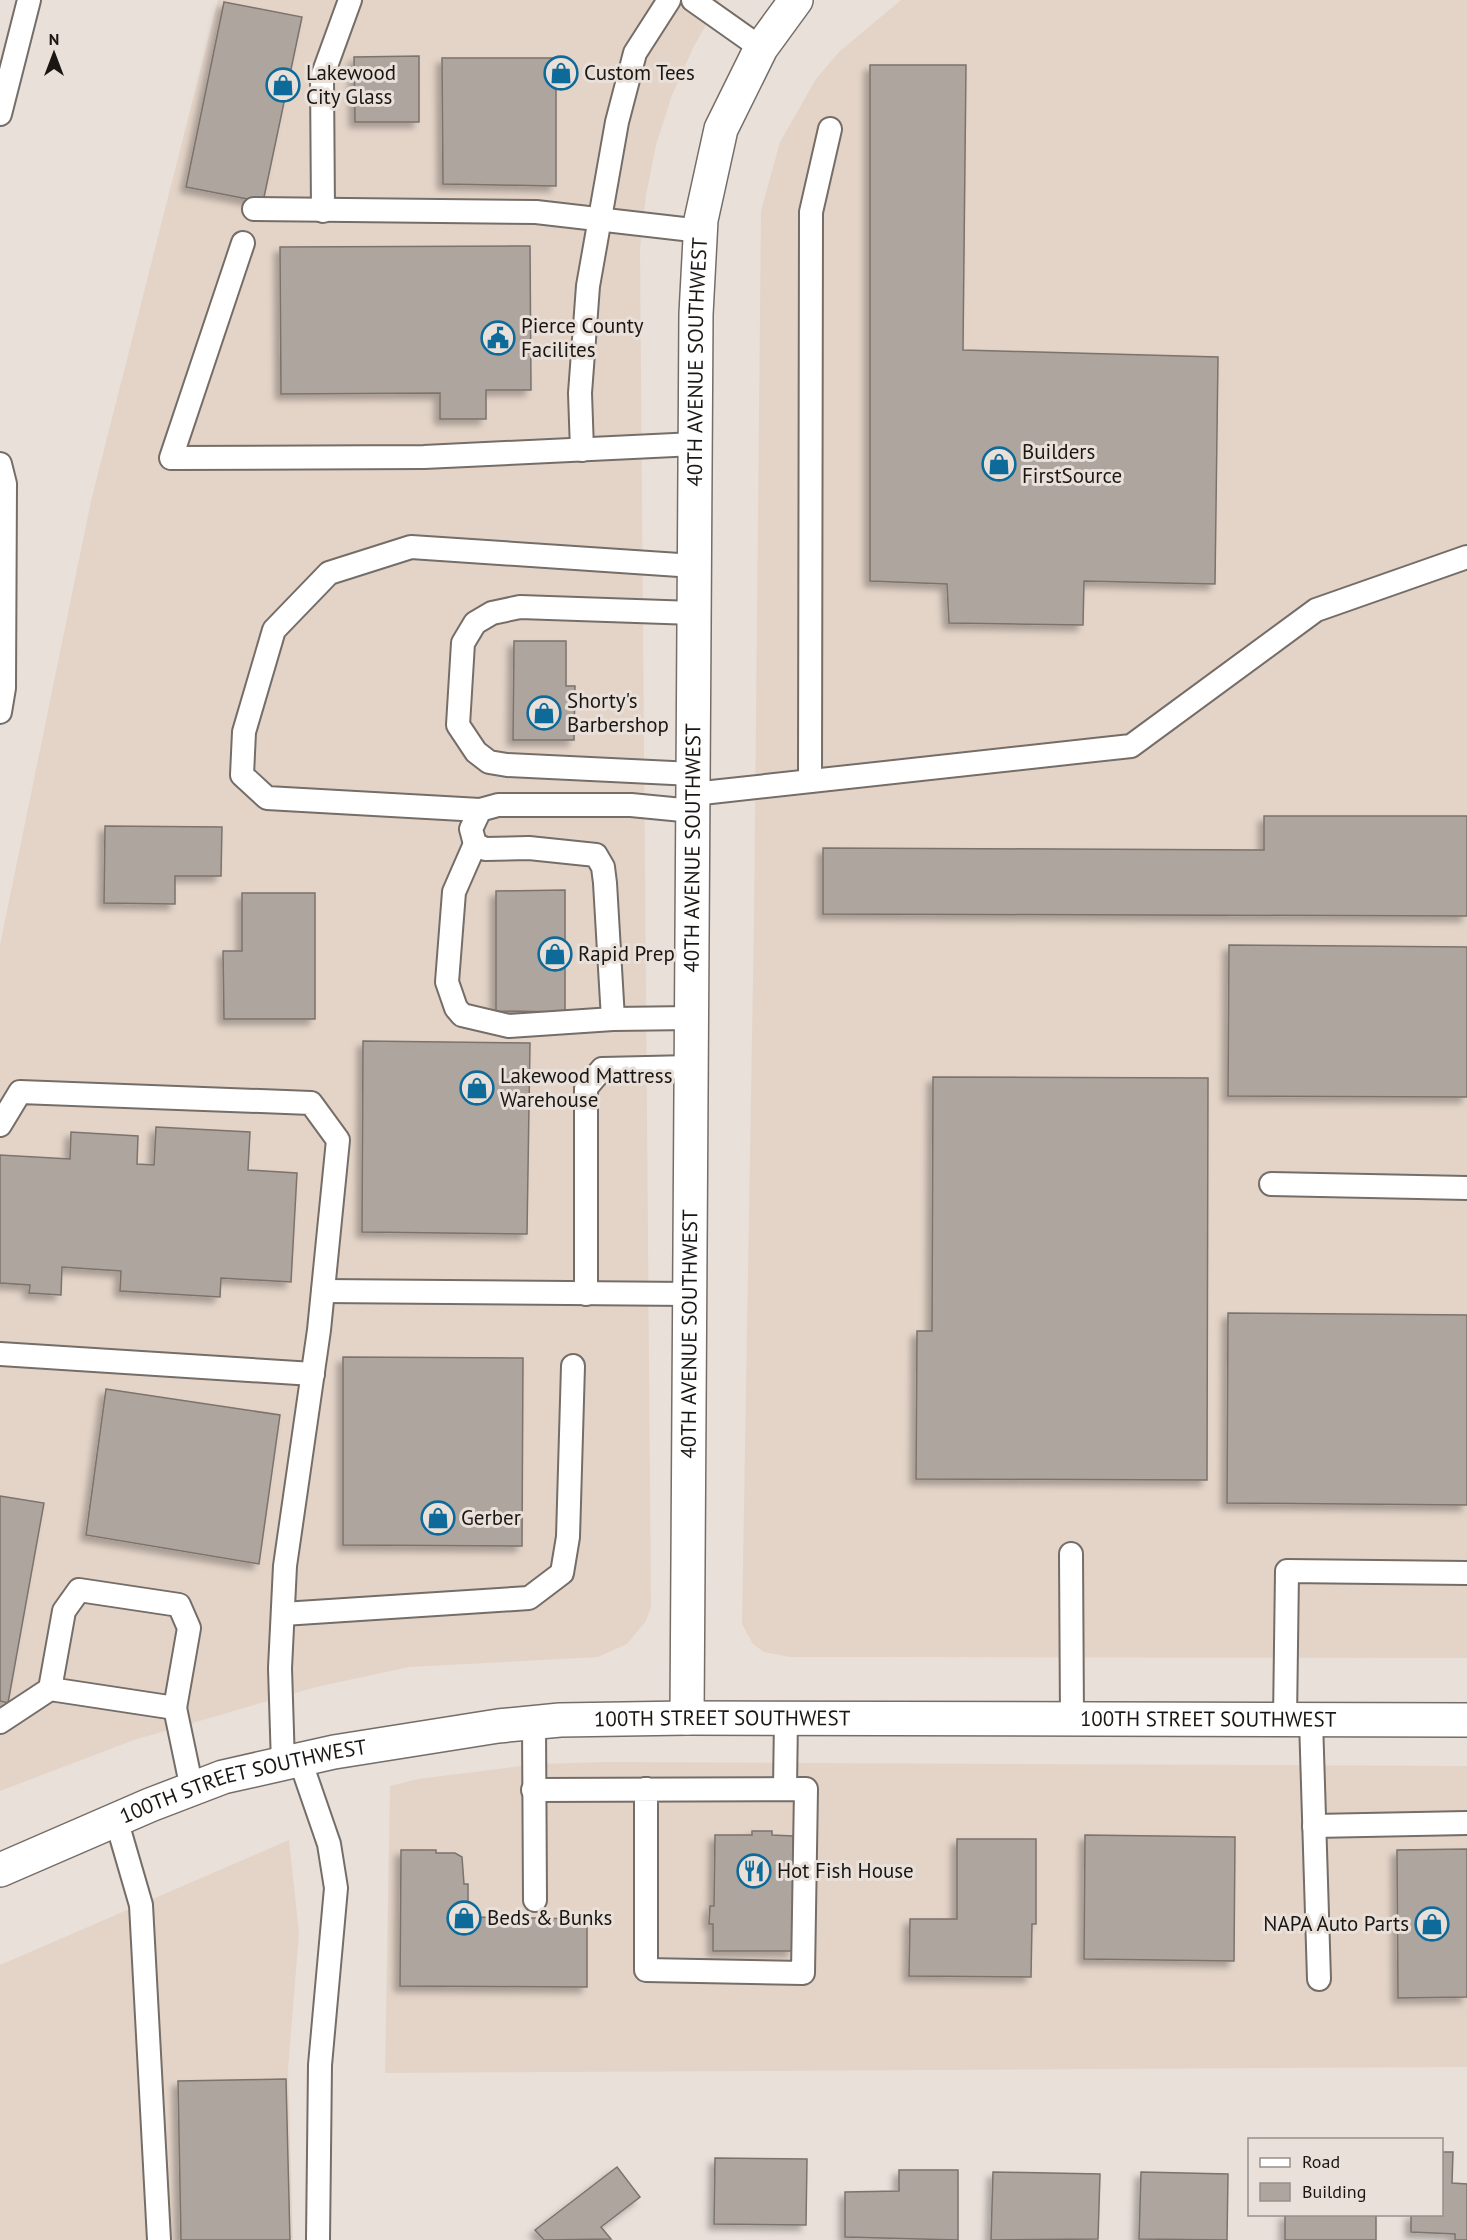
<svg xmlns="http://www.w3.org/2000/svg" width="1467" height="2240" font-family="'PT Sans',sans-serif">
	<defs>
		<filter id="shadow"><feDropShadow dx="-5.5" dy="5.5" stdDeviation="3" flood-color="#0004"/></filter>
	</defs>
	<rect width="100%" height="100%" fill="#e9e0d9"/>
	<g fill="#e4d4c8">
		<path d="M218 0H720L693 48 672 95 656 145 646 196 640 248 651 1607 646 1621 627 1644 598 1657 409 1667 316 1687 134 1740 0 1791V945L91 501Z"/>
		<path d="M901 0H1467V1658L790 1657 764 1652 753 1644 742 1624 754 919 761 211 780 142 816 79 840 51Z"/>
		<path d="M607 1762 1467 1766V2067L385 2073 390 1786 418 1779 538 1764Z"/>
		<path d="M289 1840 299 1933 288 2069 293 2240H0V1965Z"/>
	</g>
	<g fill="#aea59f" stroke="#7c736d" stroke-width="1.5" filter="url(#shadow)">
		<path d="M224 2 302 17 263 202 186 187Z"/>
		<path d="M419 56V122H355L354 57Z"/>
		<path d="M442 58H556V186L443 184Z"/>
		<path d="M870 65H966L963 350 1218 357 1215 584 1084 581 1083 625 949 623 947 584 870 581Z"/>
		<path d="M530 246 531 390H486V419H440V393L281 394 280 247Z"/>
		<path d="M514 641H566V686H575L574 740H513Z"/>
		<path d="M1264 816H1467V916L823 914V848L1264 850Z"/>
		<path d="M105 826 222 827 221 876H175V904L104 903Z"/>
		<path d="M565 890V1012L496 1011V891Z"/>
		<path d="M242 893H315V1019H224L223 951H242Z"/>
		<path d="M1229 945 1467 947V1097L1228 1096Z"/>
		<path d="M363 1041 530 1043 527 1234 362 1232Z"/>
		<path d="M933 1077 1208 1078 1207 1480 916 1479 917 1331H932Z"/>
		<path d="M156 1127 250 1132 248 1170 297 1173 291 1282 221 1278 220 1297 120 1291 121 1271 62 1267 61 1295 29 1293 30 1285 0 1283V1155L70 1159 71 1132 138 1136 137 1164 154 1165Z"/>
		<path d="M1228 1313 1467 1315V1505L1227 1503Z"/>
		<path d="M343 1357 523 1358 522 1546 343 1545Z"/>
		<path d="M106 1389 280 1415 259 1564 86 1535Z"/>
		<path d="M0 1496 44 1503 8 1703 0 1701Z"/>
		<path d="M752 1831H772V1835L793 1836V1951H713V1924H709L710 1906H714L715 1835H752Z"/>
		<path d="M1085 1835 1235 1837 1234 1961 1084 1959Z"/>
		<path d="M957 1839H1036V1924H1032L1031 1977 909 1976 910 1919H957Z"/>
		<path d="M1467 1849V1997L1398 1998 1397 1850Z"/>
		<path d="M401 1850H436V1853H455L462 1857 464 1884H468V1917L587 1919V1987L400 1986Z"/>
		<path d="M286 2079 290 2240H181L178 2081Z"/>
		<path d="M1442 2152H1453L1452 2183 1467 2184V2240H1455V2234L1411 2232V2214H1442Z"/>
		<path d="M715 2158 807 2159 806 2225 714 2224Z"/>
		<path d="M617 2167 640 2197 601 2227 611 2239 544 2240 535 2230Z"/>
		<path d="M899 2170H958V2240L845 2237V2192L899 2191Z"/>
		<path d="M993 2172 1100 2174 1098 2239 991 2240Z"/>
		<path d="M1141 2172 1228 2174 1227 2240 1139 2239Z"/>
		<rect x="1285" y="2214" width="91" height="26"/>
	</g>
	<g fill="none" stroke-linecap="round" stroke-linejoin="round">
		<g stroke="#756d67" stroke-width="26">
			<g id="service">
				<path d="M693 0 761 48"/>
				<path d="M0 114 29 0"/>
				<path d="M254 209 536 212 701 231"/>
				<path d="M323 211 322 77 350 0"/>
				<path d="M243 243 171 458 424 457 695 444"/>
				<path d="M582 450 580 393 588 286 617 122 635 53 669 0"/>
				<path d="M0 464 5 484 4 688 0 712"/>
				<path d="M693 774 507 765 489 762 476 752 458 725 463 643 475 623 492 613 520 607 694 613"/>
				<path d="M810 781 811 212 830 129"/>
				<path d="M693 794 1131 746 1316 610 1467 557"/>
				<path d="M480 810 267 798 242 775 244 732 274 630 329 573 411 547 694 566"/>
				<path d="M475 844 454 892 447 982 456 1008 462 1015 509 1026 613 1019"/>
				<path d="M692 1018 613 1019 605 883 603 867 596 855 529 848 485 849 475 844 471 829 480 810 498 805H631L693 811"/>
				<path d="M0 1125 20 1092 311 1103 338 1140 319 1330 285 1566 280 1668 283 1764"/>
				<path d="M1271 1184 1467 1188"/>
				<path d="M323 1291 690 1294"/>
				<path d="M586 1294V1088L602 1069 691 1067"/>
				<path d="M0 1354 313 1374"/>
				<path d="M1071 1554 1072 1719"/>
				<path d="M283 1614 529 1598 562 1573 568 1537 573 1366"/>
				<path d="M175 1708 192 1789"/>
				<path d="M1285 1720 1287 1571 1467 1573"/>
				<path d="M1311 1720 1319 1979"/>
				<path d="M0 1722 50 1689 175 1708 189 1628 179 1605 79 1590 64 1611 50 1689"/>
				<path d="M534 1723 535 1900"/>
				<path d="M300 1760 329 1844 336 1888 320 2065 318 2240"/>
				<path d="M785 1789 786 1718"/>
				<path d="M533 1790 806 1789 803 1973 646 1970V1789"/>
				<path d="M116 1819 141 1905 159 2240"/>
				<path d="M1314 1826 1467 1823"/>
			</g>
		</g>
		<g stroke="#756d67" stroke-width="36">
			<g id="tertiary">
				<path id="s1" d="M687 1718 696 314 701 220 721 129 761 48 796 0"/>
			</g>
		</g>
		<g stroke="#756d67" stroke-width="36">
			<g id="secondary">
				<path id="s2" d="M0 1870 150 1805 223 1777 334 1752 498 1726 560 1720 687 1718 1467 1720"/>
			</g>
		</g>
		<use href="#service" stroke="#fff" stroke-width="22"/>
		<use href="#tertiary" stroke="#fff" stroke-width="33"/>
		<use href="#secondary" stroke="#fff" stroke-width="33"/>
	</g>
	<defs>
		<g id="shop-ring" transform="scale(1.725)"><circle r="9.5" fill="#e9e0d9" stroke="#0d6a99" stroke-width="1.5"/><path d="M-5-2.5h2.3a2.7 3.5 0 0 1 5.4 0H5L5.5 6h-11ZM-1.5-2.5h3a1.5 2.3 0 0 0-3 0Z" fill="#0d6a99"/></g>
		<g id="civic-ring" transform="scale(1.725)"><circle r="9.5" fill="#e9e0d9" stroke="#0d6a99" stroke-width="1.5"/><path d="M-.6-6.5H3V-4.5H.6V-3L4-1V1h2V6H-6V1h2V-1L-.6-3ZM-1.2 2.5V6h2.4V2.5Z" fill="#0d6a99"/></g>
		<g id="restaurant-ring" transform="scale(1.725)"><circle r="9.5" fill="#e9e0d9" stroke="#0d6a99" stroke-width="1.5"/><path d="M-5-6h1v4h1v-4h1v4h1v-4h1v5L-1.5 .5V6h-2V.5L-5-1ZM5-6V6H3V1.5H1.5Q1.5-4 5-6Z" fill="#0d6a99"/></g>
	</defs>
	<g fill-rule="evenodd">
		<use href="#shop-ring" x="561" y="73"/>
		<use href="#shop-ring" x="283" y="85"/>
		<use href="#civic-ring" x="498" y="338"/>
		<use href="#shop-ring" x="999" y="464"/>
		<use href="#shop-ring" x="544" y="713"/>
		<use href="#shop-ring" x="555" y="954"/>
		<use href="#shop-ring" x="477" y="1088"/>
		<use href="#shop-ring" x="438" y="1518"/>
		<use href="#restaurant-ring" x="754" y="1871"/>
		<use href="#shop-ring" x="464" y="1918"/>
		<use href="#shop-ring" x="1432" y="1924"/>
	</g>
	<g text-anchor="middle" stroke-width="6" stroke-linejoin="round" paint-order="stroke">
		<g font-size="21" fill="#1a1614" stroke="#e9e0d9" text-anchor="start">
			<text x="306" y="80">Lakewood<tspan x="306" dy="24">City Glass</tspan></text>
			<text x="584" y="80">Custom Tees</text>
			<text x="521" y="333">Pierce County<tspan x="521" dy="24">Facilites</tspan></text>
			<text x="1022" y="459">Builders<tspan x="1022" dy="24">FirstSource</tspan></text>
			<text x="567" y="708">Shorty's<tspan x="567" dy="24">Barbershop</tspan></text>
			<text x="578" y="961">Rapid Prep</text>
			<text x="500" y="1083">Lakewood Mattress<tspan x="500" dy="24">Warehouse</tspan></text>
			<text x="461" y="1525">Gerber</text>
			<text x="777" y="1878">Hot Fish House</text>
			<text x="487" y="1925">Beds &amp; Bunks</text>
			<text x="1409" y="1931" text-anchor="end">NAPA Auto Parts</text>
		</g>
		<g font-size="21" fill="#1a1614" stroke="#e9e0d9">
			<text dy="7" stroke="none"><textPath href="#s1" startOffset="1356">40TH AVENUE SOUTHWEST</textPath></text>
			<text dy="7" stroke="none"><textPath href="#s1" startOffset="870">40TH AVENUE SOUTHWEST</textPath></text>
			<text dy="7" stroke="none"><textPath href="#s1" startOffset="384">40TH AVENUE SOUTHWEST</textPath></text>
			<text dy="7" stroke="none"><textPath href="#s2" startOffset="746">100TH STREET SOUTHWEST</textPath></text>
			<text dy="7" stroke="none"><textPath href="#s2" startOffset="1232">100TH STREET SOUTHWEST</textPath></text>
			<text dy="7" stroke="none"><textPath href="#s2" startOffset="260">100TH STREET SOUTHWEST</textPath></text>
		</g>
	</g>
	<rect x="1248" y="2138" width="195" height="78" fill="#e9e0d9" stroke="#968f8a" stroke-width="1.5"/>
	<rect x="1260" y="2158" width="30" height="9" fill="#ffffff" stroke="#968f8a" stroke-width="1.5"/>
	<text x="1302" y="2168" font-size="18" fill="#1a1614">Road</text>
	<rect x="1260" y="2183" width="30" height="18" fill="#aea59f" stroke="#968f8a" stroke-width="1.5"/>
	<text x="1302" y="2198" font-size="18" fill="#1a1614">Building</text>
	<g transform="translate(54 54)" stroke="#e9e0d9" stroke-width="4.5" paint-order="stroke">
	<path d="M0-4.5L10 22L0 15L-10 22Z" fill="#1a1614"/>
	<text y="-9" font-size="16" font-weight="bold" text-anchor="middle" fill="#1a1614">N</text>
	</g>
</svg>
